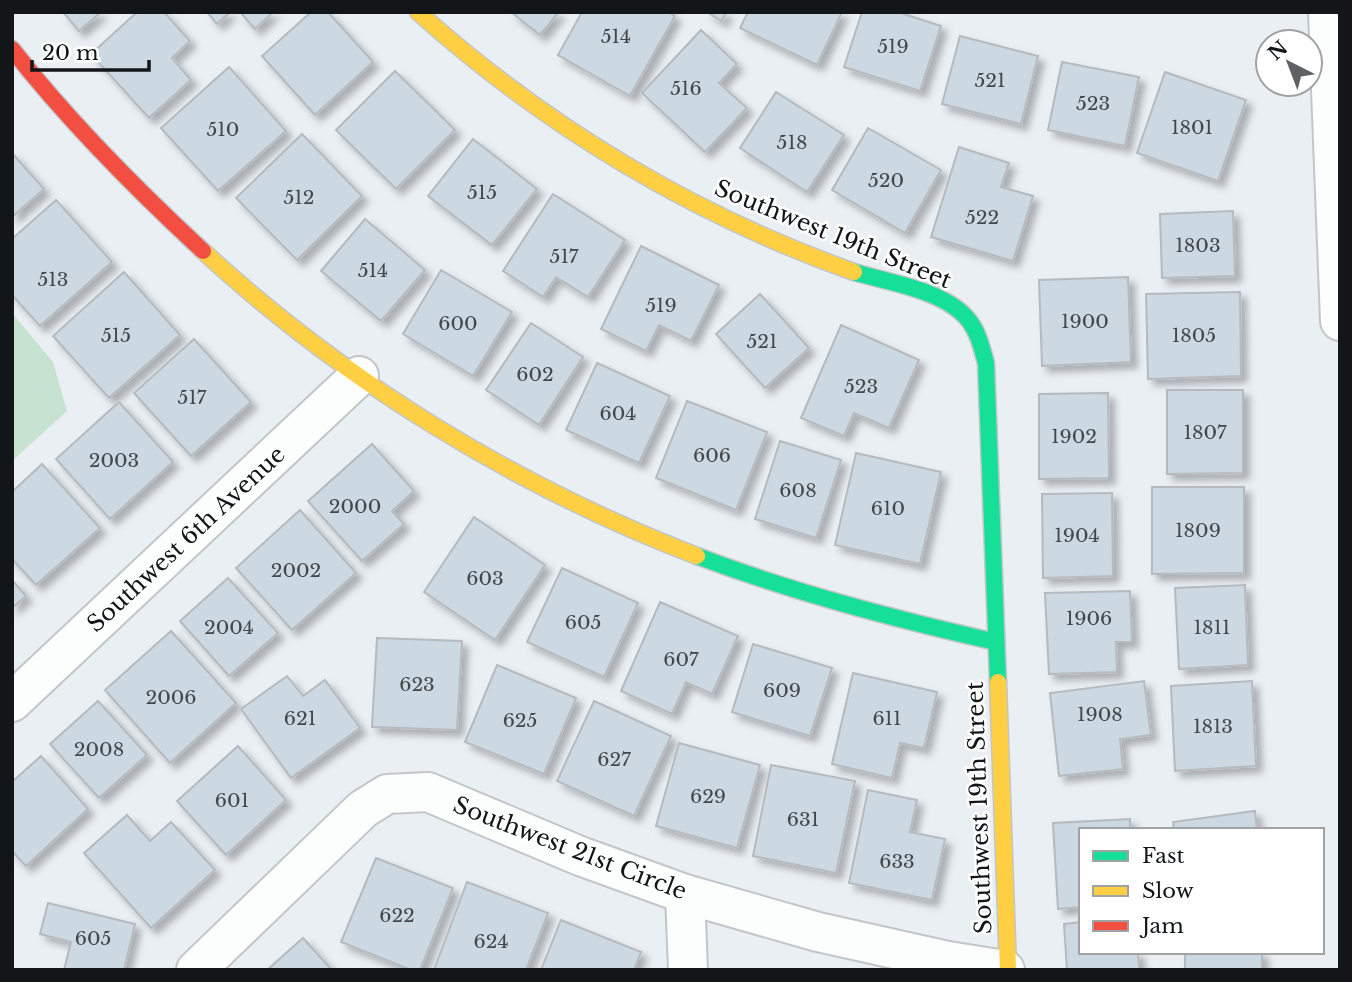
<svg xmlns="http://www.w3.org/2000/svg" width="1352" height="982" font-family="'Libre Baskerville',serif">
	<defs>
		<filter id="shadow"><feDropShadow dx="6" dy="6" stdDeviation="3.5" flood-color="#0004"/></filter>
	</defs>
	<rect width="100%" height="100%" fill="#eaeff4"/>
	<path fill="#c7e2d0" d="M12 313 53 362 67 411 12 461Z"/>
	<g fill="#ccd8e2" stroke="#b6babe" stroke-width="2" filter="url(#shadow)">
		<path d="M63 12H101L79 31Z"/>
		<path d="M137 12H164L190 41 172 58 191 80 149 118 91 54Z"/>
		<path d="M207 12H230L217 24Z"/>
		<path d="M240 12H273L255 29Z"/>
		<path d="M311 12H328L373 62 315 115 262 56Z"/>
		<path d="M511 12H559L540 35Z"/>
		<path d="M582 12H668L675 16 630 96 558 55Z"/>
		<path d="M707 12H727L721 21Z"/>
		<path d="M748 12H842L817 65 740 28Z"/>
		<path d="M862 12H898L941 26 920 91 844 67Z"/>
		<path d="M701 30 737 64 719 83 747 108 705 152 642 93Z"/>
		<path d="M960 36 1038 56 1021 124 942 104Z"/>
		<path d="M1062 62 1139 77 1125 146 1048 130Z"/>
		<path d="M229 67 286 131 218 191 161 128Z"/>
		<path d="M395 71 455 130 396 189 336 130Z"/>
		<path d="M1165 72 1246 100 1218 181 1137 153Z"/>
		<path d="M776 92 844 135 807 192 740 148Z"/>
		<path d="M868 128 941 170 905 233 832 190Z"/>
		<path d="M302 134 362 196 297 260 236 198Z"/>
		<path d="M473 139 537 189 492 245 428 196Z"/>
		<path d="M959 147 1009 163 1001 187 1033 196 1013 261 931 237Z"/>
		<path d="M12 153 44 189 12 217Z"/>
		<path d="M553 194 625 240 588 297 556 277 543 297 503 271Z"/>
		<path d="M56 200 112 262 40 326 12 295V239Z"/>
		<path d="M1233 211 1235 276 1162 278 1160 214Z"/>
		<path d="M365 219 425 270 381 321 321 271Z"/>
		<path d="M641 246 719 285 691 341 659 325 646 351 601 329Z"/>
		<path d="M441 270 512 312 473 376 403 334Z"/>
		<path d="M124 272 180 335 109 398 53 336Z"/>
		<path d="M1128 277 1131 362 1042 366 1039 280Z"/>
		<path d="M1240 292 1241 376 1148 379 1146 294Z"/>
		<path d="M760 294 809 348 765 388 716 334Z"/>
		<path d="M531 323 583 357 539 425 486 390Z"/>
		<path d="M841 325 919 360 889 428 854 413 844 436 801 418Z"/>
		<path d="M194 339 251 402 191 456 134 393Z"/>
		<path d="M597 363 670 396 639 463 566 430Z"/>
		<path d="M1167 390H1243V473L1167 474Z"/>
		<path d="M1108 393 1109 478 1039 479V394Z"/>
		<path d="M687 401 767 432 736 510 656 478Z"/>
		<path d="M119 402 173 462 110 519 56 459Z"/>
		<path d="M780 441 841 460 816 538 755 519Z"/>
		<path d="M372 444 414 491 392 511 404 524 362 561 308 501Z"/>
		<path d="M856 453 941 472 920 564 835 545Z"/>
		<path d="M42 464 100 528 36 585 12 559V492Z"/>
		<path d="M1152 487H1244V573L1152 574Z"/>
		<path d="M1112 493 1113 576 1043 578 1042 494Z"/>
		<path d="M300 510 356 573 292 630 236 568Z"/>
		<path d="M474 517 545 565 495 640 424 592Z"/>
		<path d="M562 568 638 603 604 677 527 642Z"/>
		<path d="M228 578 278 633 229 676 180 621Z"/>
		<path d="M12 580 26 596 12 608Z"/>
		<path d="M1245 585 1248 665 1179 669 1175 588Z"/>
		<path d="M1130 591 1132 642H1116L1117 672 1049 674 1045 593Z"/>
		<path d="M660 602 738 636 712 694 686 682 672 714 621 691Z"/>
		<path d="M171 631 236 703 170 763 105 690Z"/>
		<path d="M377 638 462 641 457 730 372 727Z"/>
		<path d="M753 644 832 668 810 736 732 712Z"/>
		<path d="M497 665 576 698 544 774 465 742Z"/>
		<path d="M853 673 937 692 924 748 900 743 892 778 832 764Z"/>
		<path d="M287 676 303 696 325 680 360 728 291 778 241 709Z"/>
		<path d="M1144 681 1151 735 1120 739 1123 769 1059 776 1050 693Z"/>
		<path d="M1252 681 1256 766 1175 771 1171 686Z"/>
		<path d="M98 701 147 755 99 798 50 744Z"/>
		<path d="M594 701 671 736 634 816 557 781Z"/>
		<path d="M679 743 760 765 737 848 656 826Z"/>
		<path d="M238 746 286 800 226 855 177 801Z"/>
		<path d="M41 756 88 809 26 866 12 851V782Z"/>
		<path d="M771 765 855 781 836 873 753 856Z"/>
		<path d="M868 790 917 800 910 832 945 839 932 900 849 883Z"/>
		<path d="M1255 811 1257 830H1174L1173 822Z"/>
		<path d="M127 815 150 841 171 822 215 870 151 928 84 853Z"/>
		<path d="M1130 819V830H1081V907L1058 909 1053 823Z"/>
		<path d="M376 858 453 888 420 970H411L341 942Z"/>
		<path d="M467 882 548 913 526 970H434Z"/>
		<path d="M48 903 135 924 124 970H64L71 942 40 934Z"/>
		<path d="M561 920 641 952 634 970H541Z"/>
		<path d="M1081 922V952H1138L1139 970H1067L1064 924Z"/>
		<path d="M303 938 332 970H267Z"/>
		<rect x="1185" y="952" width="77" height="18"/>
	</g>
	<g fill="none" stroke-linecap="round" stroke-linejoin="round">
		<g stroke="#c2c6ca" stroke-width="42">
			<g id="street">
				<path d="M1328 12 1340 321"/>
				<path d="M12 702 359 376"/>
				<path d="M685 894 688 970"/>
				<path d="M196 970 363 809 387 794 428 792 580 856 685 894 818 932 948 961 1005 970"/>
			</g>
		</g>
		<g stroke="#c2c6ca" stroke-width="19">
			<g id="fast">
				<path d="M854 272C889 283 947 290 970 322 979 334 982 349 986 363L998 682"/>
				<path d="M697 556C795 593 895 619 996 642"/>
			</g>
		</g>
		<g stroke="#c2c6ca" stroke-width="19">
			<g id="slow">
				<path d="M418 12C545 126 693 215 854 272"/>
				<path d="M203 251C345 382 517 487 697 556"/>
				<path d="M998 682 1008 970"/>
			</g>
		</g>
		<g stroke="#c2c6ca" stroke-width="19">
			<path id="jam" d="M12 49C70 123 135 188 203 251"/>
		</g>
		<use href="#street" stroke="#fcfdfd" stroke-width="38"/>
		<use href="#fast" stroke="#16e098" stroke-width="16"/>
		<use href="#slow" stroke="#ffcf43" stroke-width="16"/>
		<use href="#jam" stroke="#f24e42" stroke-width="16"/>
	</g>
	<g text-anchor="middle" stroke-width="5" stroke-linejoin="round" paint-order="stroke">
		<g font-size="19" fill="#42484c">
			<text x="616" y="43">514</text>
			<text x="893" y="53">519</text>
			<text x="990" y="87">521</text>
			<text x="686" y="95">516</text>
			<text x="1093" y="110">523</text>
			<text x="1192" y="134">1801</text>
			<text x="223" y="136">510</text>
			<text x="792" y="149">518</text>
			<text x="886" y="187">520</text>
			<text x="482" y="199">515</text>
			<text x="299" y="204">512</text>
			<text x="982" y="224">522</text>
			<text x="1198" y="252">1803</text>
			<text x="564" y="263">517</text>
			<text x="373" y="277">514</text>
			<text x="53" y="286">513</text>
			<text x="661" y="312">519</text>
			<text x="1085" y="328">1900</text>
			<text x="458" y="330">600</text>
			<text x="116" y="342">515</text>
			<text x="1194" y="342">1805</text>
			<text x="762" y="348">521</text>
			<text x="535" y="381">602</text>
			<text x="861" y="393">523</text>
			<text x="192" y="404">517</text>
			<text x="618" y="420">604</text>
			<text x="1205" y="439">1807</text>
			<text x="1074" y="443">1902</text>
			<text x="712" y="462">606</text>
			<text x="114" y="467">2003</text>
			<text x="798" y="497">608</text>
			<text x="355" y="513">2000</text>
			<text x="888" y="515">610</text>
			<text x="1198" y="537">1809</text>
			<text x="1077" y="542">1904</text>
			<text x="296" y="577">2002</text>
			<text x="485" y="585">603</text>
			<text x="1089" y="625">1906</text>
			<text x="583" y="629">605</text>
			<text x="229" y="634">2004</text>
			<text x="1212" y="634">1811</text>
			<text x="681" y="666">607</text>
			<text x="417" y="691">623</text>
			<text x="782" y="697">609</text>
			<text x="171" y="704">2006</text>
			<text x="1100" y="721">1908</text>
			<text x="300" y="725">621</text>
			<text x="887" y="725">611</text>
			<text x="520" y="727">625</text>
			<text x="1213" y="733">1813</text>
			<text x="99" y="756">2008</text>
			<text x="614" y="766">627</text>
			<text x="708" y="803">629</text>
			<text x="232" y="807">601</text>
			<text x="803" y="826">631</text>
			<text x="897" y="868">633</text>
			<text x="397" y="922">622</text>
			<text x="93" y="945">605</text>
			<text x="491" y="948">624</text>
		</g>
		<g font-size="23" fill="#121618" stroke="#fff">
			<text transform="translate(833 234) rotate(22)" y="8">Southwest 19th Street</text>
			<text transform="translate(186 539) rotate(-43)" y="8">Southwest 6th Avenue</text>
			<text transform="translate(979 808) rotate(-92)" y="8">Southwest 19th Street</text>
			<text transform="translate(570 848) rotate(21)" y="8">Southwest 21st Circle</text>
		</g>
	</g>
	<rect width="1352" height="982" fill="none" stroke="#121618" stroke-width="28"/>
	<rect x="1079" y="828" width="245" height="126" fill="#ffffff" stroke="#a0a2a3" stroke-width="2"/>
	<rect x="1093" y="851" width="35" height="10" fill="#16e098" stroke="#a0a2a3" stroke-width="2"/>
	<text x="1142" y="863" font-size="21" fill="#121618">Fast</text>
	<rect x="1093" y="886" width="35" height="10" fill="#ffcf43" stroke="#a0a2a3" stroke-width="2"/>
	<text x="1142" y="898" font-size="21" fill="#121618">Slow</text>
	<rect x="1093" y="921" width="35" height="10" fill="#f24e42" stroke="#a0a2a3" stroke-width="2"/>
	<text x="1142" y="933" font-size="21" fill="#121618">Jam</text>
	<g transform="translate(1289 63) rotate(318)"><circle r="33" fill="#ffffff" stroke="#a0a2a3" stroke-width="2"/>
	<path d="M0-5L12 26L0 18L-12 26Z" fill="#5e6265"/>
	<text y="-10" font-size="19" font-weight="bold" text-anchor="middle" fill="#121618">N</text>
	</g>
	<path d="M32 60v10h117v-10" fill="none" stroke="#121618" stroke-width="3.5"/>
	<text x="42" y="60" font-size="21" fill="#121618" stroke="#ffffff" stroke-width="5" paint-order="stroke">20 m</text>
</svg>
